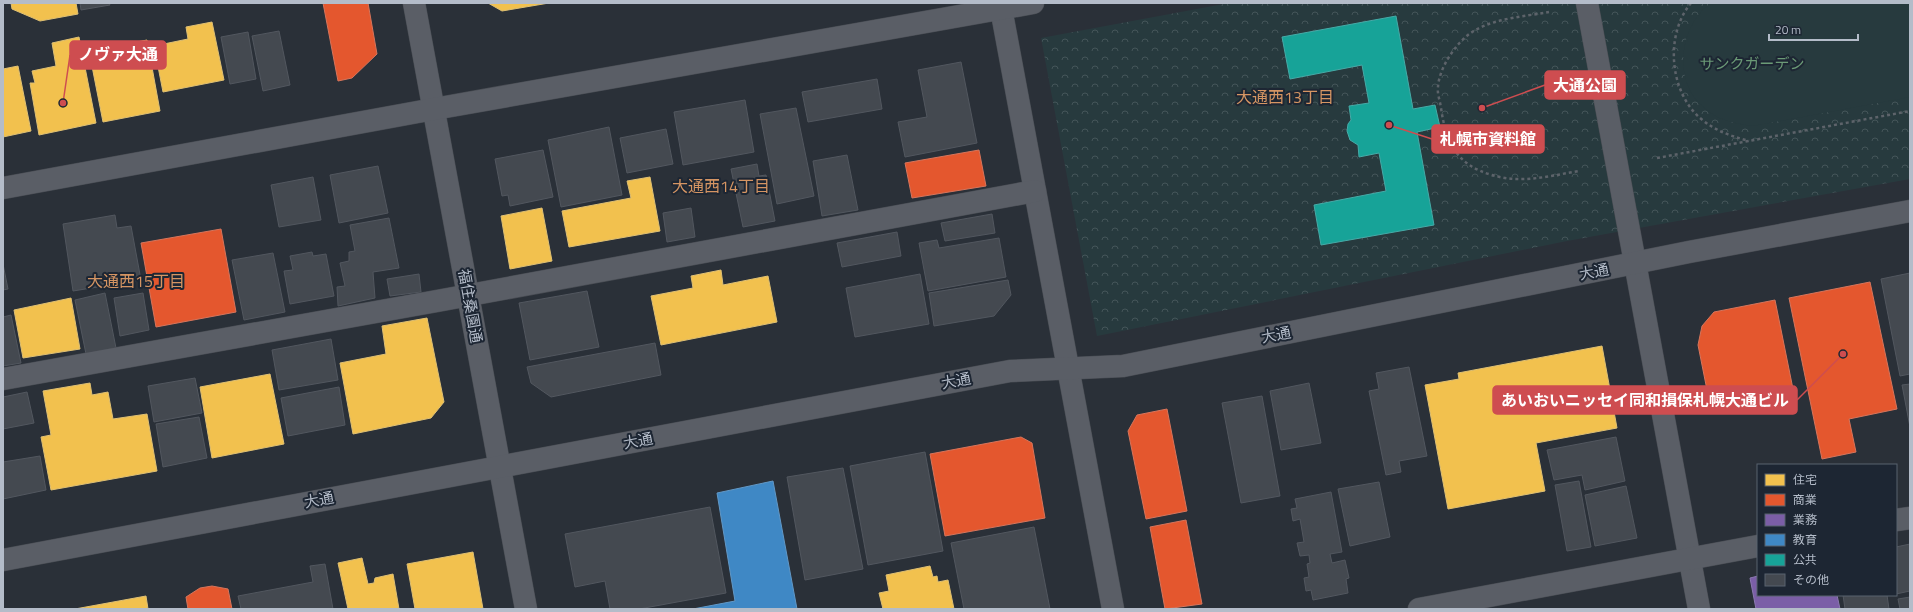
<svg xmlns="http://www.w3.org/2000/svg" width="1913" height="612" font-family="'Titillium Web','Noto Sans JP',sans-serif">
	<defs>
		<pattern id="park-crowns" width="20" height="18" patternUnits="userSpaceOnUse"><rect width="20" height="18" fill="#273a3e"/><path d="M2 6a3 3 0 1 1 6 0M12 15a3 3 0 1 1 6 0" fill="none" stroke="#445559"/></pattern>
	</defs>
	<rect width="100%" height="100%" fill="#2a3038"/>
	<path fill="url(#park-crowns)" d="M1229 3H1910V179L1567 241 1097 336 1041 38Z"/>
	<path fill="#273a3e" d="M1711 3H1910V97L1753 126C1738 124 1721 121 1709 112 1704 108 1698 102 1694 97 1674 68 1683 23 1711 3Z"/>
	<g fill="#f2c14e" stroke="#dfc073">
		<path d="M11 3H76L78 14 40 21 12 9Z"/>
		<path d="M488 3H549L502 11Z"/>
		<path d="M212 22 224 80 163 92 154 46 188 39 186 27Z"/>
		<path d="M79 37 96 123 39 135 30 83H35L32 71 56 66 52 43Z"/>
		<path d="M147 40 160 111 103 122 89 51Z"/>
		<path d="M18 66 31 131 3 137V69Z"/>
		<path d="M650 177 660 231 569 247 562 211 631 198 627 181Z"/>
		<path d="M542 208 552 261 510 269 501 216Z"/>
		<path d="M721 270 723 285 768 276 777 322 661 345 651 296 693 288 691 276Z"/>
		<path d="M71 298 80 349 23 358 14 310Z"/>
		<path d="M427 318 444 402 431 418 353 434 340 363 386 354 382 326Z"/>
		<path d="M1602 346 1617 428 1536 443 1545 491 1448 509 1425 385 1459 379 1458 373Z"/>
		<path d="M270 374 284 444 212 458 200 387Z"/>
		<path d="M90 383 92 395 108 392 113 419 147 414 157 471 51 490 41 437 51 435 43 391Z"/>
		<path d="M473 552 483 609H415L407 564Z"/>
		<path d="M362 558 368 584 374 583 375 578 393 574 399 609H348L338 563Z"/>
		<path d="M930 566 933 577 937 576 938 582 948 580 954 609H883L879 593 889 591 886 575Z"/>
		<path d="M146 596 148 609H75Z"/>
	</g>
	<g fill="#e4572e" stroke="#d6755c">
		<path d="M323 3H368L377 54 352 78 338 81Z"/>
		<path d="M979 150 986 186 912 198 905 163Z"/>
		<path d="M221 229 236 312 156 327 141 243Z"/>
		<path d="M1870 282 1897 409 1849 419 1856 452 1822 459 1789 298Z"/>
		<path d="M1775 300 1793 389 1710 405 1698 345 1702 326 1714 312Z"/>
		<path d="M1167 409 1187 511 1146 519 1128 431 1137 415Z"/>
		<path d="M1021 437 1032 443 1045 518 945 536 930 454Z"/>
		<path d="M1186 520 1202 604 1165 609 1150 527Z"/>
		<path d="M212 586 228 589 232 609H188L186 597 200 588Z"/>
	</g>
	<path fill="#7b5ea7" stroke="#8c7ab1" d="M1758 576V595H1837L1840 609H1756L1750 578Z"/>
	<path fill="#3f88c5" stroke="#6298c6" d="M773 481 797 609H693L735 601 717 493Z"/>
	<path fill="#17a398" stroke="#46aaa7" d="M1396 16 1413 109 1435 105 1440 127 1417 132 1434 225 1321 245 1314 205 1386 191 1379 153 1359 157 1358 145 1350 140 1347 131 1348 124 1351 120 1349 106 1369 103 1362 65 1290 79 1282 37Z"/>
	<g fill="#444950" stroke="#52575f">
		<path d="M80 3H109L110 5 81 10Z"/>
		<path d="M279 31 290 85 263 91 252 36Z"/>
		<path d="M248 32 256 79 230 84 221 37Z"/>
		<path d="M961 62 977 143 905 157 898 122 927 117 918 70Z"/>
		<path d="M877 79 882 109 808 122 802 92Z"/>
		<path d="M745 100 754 152 683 165 674 112Z"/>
		<path d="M796 108 814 196 777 204 760 114Z"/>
		<path d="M609 127 622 195 561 207 548 140Z"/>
		<path d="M666 129 673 164 627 173 620 138Z"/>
		<path d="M543 150 553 197 510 206 508 195 502 196 495 159Z"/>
		<path d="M847 155 858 210 822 216 813 161Z"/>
		<path d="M757 164 759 176 766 175 775 221 743 227 731 169Z"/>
		<path d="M378 166 388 213 339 223 330 175Z"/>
		<path d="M313 177 321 220 279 227 271 185Z"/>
		<path d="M691 208 695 237 667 242 663 213Z"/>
		<path d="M992 214 995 233 945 241 941 223Z"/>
		<path d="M115 215 117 228 131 226 141 280 73 291 63 224Z"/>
		<path d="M389 218 399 268 373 272 375 298 338 306 337 287 345 286 340 263 349 261V252L355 251 350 225Z"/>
		<path d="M897 232 901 256 842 267 837 243Z"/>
		<path d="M999 238 1006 277 928 291 919 243 937 240 939 248Z"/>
		<path d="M312 252 313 256 326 254 334 296 290 304 284 271 293 270 290 256Z"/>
		<path d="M273 253 285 312 244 320 232 260Z"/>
		<path d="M3 264 8 289 3 290Z"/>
		<path d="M1910 273V374L1900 376 1881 279Z"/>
		<path d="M419 274 421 292 390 296 387 279Z"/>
		<path d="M920 274 929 324 855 337 846 288Z"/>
		<path d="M1008 280 1011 295 994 316 934 326 929 293Z"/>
		<path d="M587 291 599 347 530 360 519 303Z"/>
		<path d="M105 293 116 348 86 354 75 300Z"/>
		<path d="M143 293 149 330 120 336 114 298Z"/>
		<path d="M11 315 21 363 3 366V317Z"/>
		<path d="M331 339 338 380 279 390 272 350Z"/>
		<path d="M655 343 661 375 551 397 531 383 527 367Z"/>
		<path d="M1409 367 1427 456 1399 461 1401 472 1386 475 1369 391 1379 389 1376 373Z"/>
		<path d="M195 378 202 413 154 422 148 386Z"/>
		<path d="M1309 383 1321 443 1281 450 1270 391Z"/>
		<path d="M1910 384V427L1902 385Z"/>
		<path d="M339 387 345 425 288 436 281 398Z"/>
		<path d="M27 392 34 423 3 429V397Z"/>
		<path d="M1262 396 1280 496 1241 503 1222 403Z"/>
		<path d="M199 417 207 458 163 467 156 424Z"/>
		<path d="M1616 437 1625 481 1585 490 1582 475 1554 480 1547 450Z"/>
		<path d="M925 452 943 551 868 565 850 466Z"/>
		<path d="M40 456 46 490 3 499V462Z"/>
		<path d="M843 468 863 569 805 580 787 477Z"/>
		<path d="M1579 481 1591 547 1567 551 1555 485Z"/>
		<path d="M1379 482 1390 537 1350 546 1338 489Z"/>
		<path d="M1626 486 1637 538 1595 546 1585 495Z"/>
		<path d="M1331 492 1342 552 1330 554 1332 563 1345 560 1349 578 1346 579 1348 593 1313 600 1311 590 1306 591 1304 578 1309 577 1307 564 1310 563 1309 555 1300 556 1297 543 1304 542 1300 519 1293 521 1291 509 1297 508 1295 499Z"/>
		<path d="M710 507 726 593 639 609H610L605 581 575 587 565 534Z"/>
		<path d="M1034 527 1050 609H964L951 543Z"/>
		<path d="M1910 544V591L1896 594V547Z"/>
		<path d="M325 564 333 609H241L238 596 313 582 310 566Z"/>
		<path d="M1843 595H1887L1889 609H1845Z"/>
		<path d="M1910 597V609H1900L1898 599Z"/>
	</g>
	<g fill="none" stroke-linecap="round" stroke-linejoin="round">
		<g stroke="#484c53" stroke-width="23">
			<g id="minor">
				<path d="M414 3 526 609"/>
				<path d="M1000 3 1113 609"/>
				<path d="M1587 3 1699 609"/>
				<path d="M3 188 434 109 1033 3"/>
				<path d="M3 379 437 301 1035 191"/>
				<path d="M1896 520 1910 518"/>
				<path d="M3 560 1010 371 1123 366 1689 252 1910 211"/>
				<path d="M1419 609 1758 546"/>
			</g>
		</g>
		<g stroke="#5d636a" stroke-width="2.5" stroke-dasharray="3 3" stroke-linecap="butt">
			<path d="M1691 3C1665 34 1669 91 1700 118 1715 131 1731 136 1749 141"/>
			<path d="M1549 12C1523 17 1490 18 1468 35 1454 46 1439 69 1438 87 1437 93 1440 101 1441 108 1446 142 1456 165 1492 175 1521 184 1549 176 1579 171"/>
			<path d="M1657 158 1910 111"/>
		</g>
		<use href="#minor" stroke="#5a5e66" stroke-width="22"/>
	</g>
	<g text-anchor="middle" stroke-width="4" stroke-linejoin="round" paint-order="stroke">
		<g font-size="15" fill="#6b9a76" stroke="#1d2633">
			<text x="1752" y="69">サンクガーデン</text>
		</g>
		<g font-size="15" fill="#b4bcc9" stroke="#1d2633">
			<text transform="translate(1594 272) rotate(-11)" y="5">大通</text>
			<text transform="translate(470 306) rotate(80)" y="5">福住桑園通</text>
			<text transform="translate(1276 335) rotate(-11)" y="5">大通</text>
			<text transform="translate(956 381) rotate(-11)" y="5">大通</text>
			<text transform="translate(638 441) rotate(-11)" y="5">大通</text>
			<text transform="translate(319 500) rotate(-11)" y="5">大通</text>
		</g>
		<g font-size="16" fill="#d59563" stroke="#1d2633">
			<text x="1285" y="103">大通西13丁目</text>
			<text x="721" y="192">大通西14丁目</text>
			<text x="136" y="287">大通西15丁目</text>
		</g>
	</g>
	<path fill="none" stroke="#ce4d50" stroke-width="1.5" d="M63 103L70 55M1482 108L1545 85M1389 125L1432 139M1843 354L1797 400"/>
	<g fill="#ce4d50" stroke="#1d2633" stroke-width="1.5">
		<circle cx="63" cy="103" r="4"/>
		<circle cx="1482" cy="108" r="4"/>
		<circle cx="1389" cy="125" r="4"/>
		<circle cx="1843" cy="354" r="4"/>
	</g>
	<g fill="#ce4d50" stroke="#ce4d50" stroke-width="1.5">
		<rect x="70" y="41" width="96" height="28" rx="4"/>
		<rect x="1545" y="71" width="80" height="28" rx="4"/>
		<rect x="1432" y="125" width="112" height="28" rx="4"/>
		<rect x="1493" y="386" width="304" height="28" rx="4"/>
	</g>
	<g font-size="16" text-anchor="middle" font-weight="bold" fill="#fff">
		<text x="118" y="60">ノヴァ大通</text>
		<text x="1585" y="91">大通公園</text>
		<text x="1488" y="145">札幌市資料館</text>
		<text x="1645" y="406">あいおいニッセイ同和損保札幌大通ビル</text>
	</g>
	<rect width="1913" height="612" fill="none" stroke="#b4bcc9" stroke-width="8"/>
	<rect x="1757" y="464" width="140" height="132" fill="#1d2633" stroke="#59626f"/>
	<rect x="1765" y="474" width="20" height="12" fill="#f2c14e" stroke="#59626f"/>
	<text x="1793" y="484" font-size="12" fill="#b4bcc9">住宅</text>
	<rect x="1765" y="494" width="20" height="12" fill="#e4572e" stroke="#59626f"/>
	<text x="1793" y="504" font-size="12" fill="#b4bcc9">商業</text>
	<rect x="1765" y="514" width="20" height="12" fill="#7b5ea7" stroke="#59626f"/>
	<text x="1793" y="524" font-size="12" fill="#b4bcc9">業務</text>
	<rect x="1765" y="534" width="20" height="12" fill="#3f88c5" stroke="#59626f"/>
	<text x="1793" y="544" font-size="12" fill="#b4bcc9">教育</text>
	<rect x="1765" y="554" width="20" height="12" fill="#17a398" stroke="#59626f"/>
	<text x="1793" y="564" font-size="12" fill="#b4bcc9">公共</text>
	<rect x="1765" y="574" width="20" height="12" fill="#444950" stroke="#59626f"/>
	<text x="1793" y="584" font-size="12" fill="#b4bcc9">その他</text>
	<path d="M1769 34v6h89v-6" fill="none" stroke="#b4bcc9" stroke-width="2"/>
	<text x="1775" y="34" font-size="12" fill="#b4bcc9" stroke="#1d2633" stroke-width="3" paint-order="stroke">20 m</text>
</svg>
